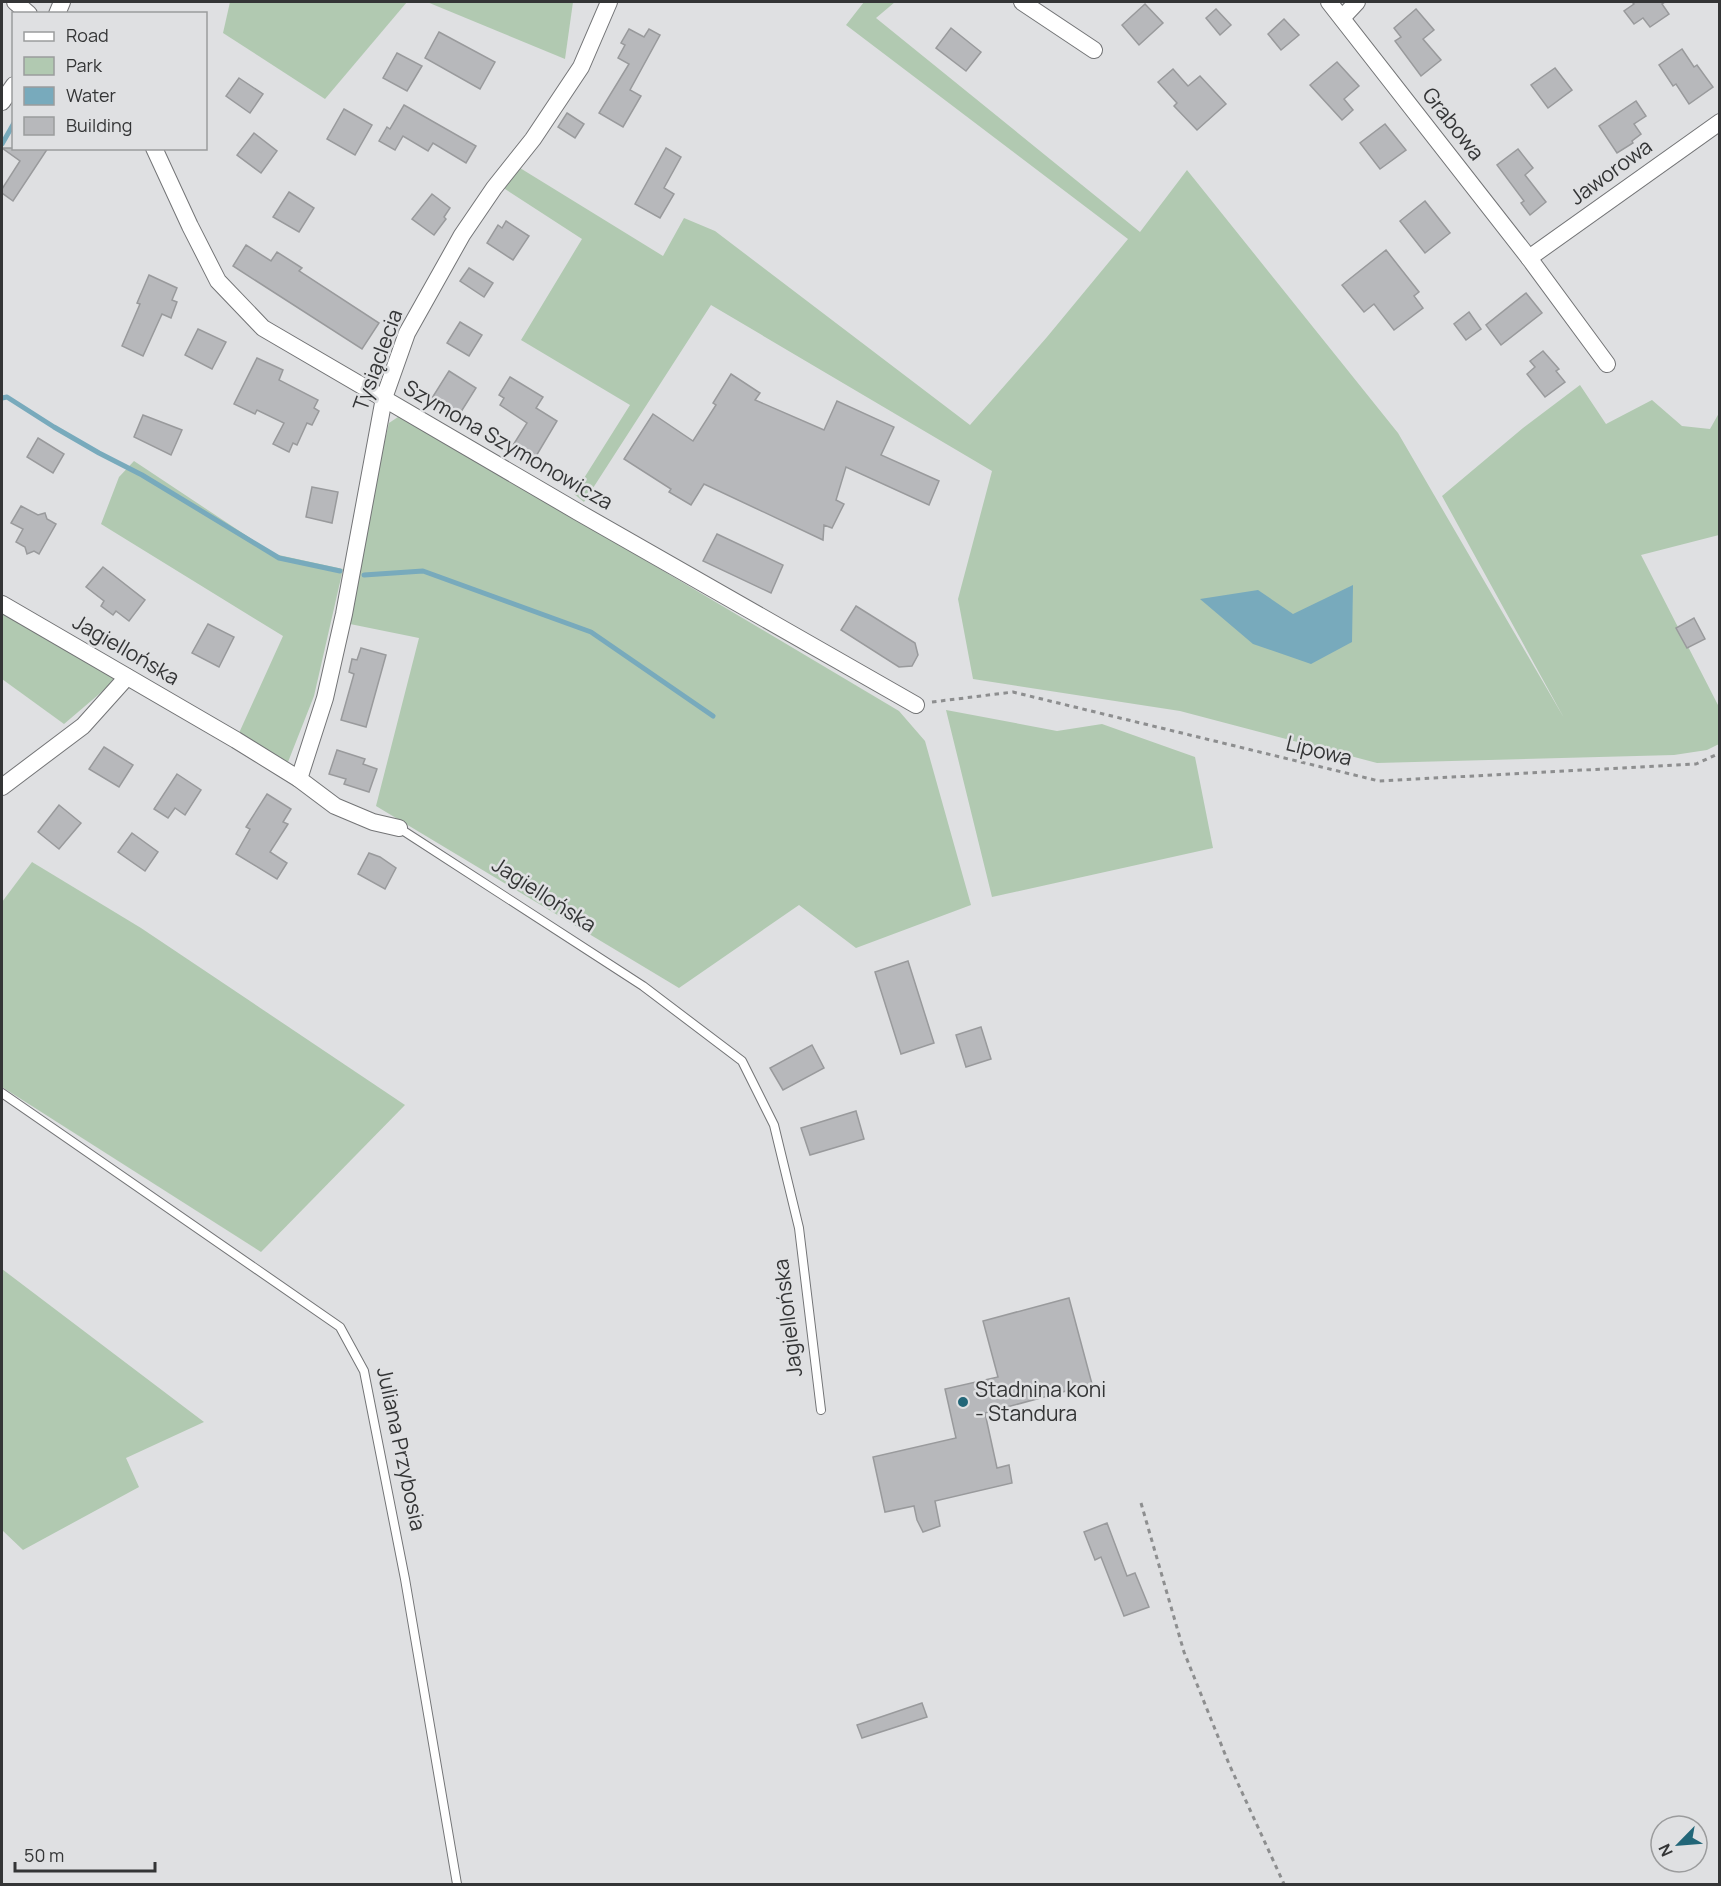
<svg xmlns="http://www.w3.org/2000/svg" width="1721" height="1886" font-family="Manrope,sans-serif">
	<rect width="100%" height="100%" fill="#dfe0e2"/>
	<g fill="#b1c9b1">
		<path d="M230 2H407L325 99 223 33Z"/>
		<path d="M427 2H573L565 59Z"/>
		<path d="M864 2H895L876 18 1140 232 1187 170 1398 433 1564 718 1442 496 1523 428 1580 385 1606 424 1652 400 1682 426 1710 429 1719 413V535L1641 555 1719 707V744L1707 750 1674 755 1377 763 1180 711 973 679 958 599 992 471 711 305 584 502 574 494 630 405 521 340 582 239 502 187 520 168 663 256 684 218 715 231 970 425 1047 337 1128 239 846 25Z"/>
		<path d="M401 415 899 711 925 741 971 905 856 948 799 905 679 988 376 806 419 638 350 624 367 514 389 423Z"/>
		<path d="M134 461 274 554 343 569 314 696 288 762 239 733 283 636 101 524 119 477Z"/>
		<path d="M2 613 118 678 64 724 2 679Z"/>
		<path d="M946 710 1057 731 1102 724 1195 757 1213 848 992 897Z"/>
		<path d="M32 862 141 928 405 1105 261 1252 2 1087V902Z"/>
		<path d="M2 1269 204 1422 126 1458 139 1487 23 1550 2 1530Z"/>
	</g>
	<path fill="#78aabc" d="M1353 585 1352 642 1311 664 1253 644 1200 599 1258 590 1293 614Z"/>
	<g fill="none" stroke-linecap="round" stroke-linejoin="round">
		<g stroke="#78aabc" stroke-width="5">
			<path d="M2 144 14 123"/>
			<path d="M2 398 7 397 54 427 99 453 142 475 279 558 340 571"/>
			<path d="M364 575 423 571 591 632 713 716"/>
		</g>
	</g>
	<g fill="#b7b8bb" stroke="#999a9c" stroke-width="1.5">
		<path d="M1632 2H1665L1662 4 1669 14 1650 27 1643 18 1634 24 1624 11 1634 4Z"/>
		<path d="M1145 4 1163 23 1139 45 1122 25Z"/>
		<path d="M1216 9 1231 25 1220 35 1206 18Z"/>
		<path d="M1416 9 1434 30 1423 39 1441 60 1421 76 1395 41 1401 37 1394 28Z"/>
		<path d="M1284 19 1299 35 1281 50 1268 34Z"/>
		<path d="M951 28 981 52 966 71 936 48Z"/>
		<path d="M629 29 644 37 649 29 660 35 630 90 641 96 623 127 599 113 629 64 618 58 625 45 621 43Z"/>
		<path d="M439 32 495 62 480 89 425 58Z"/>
		<path d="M1682 49 1694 67 1697 65 1713 87 1689 104 1676 84 1673 86 1659 65Z"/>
		<path d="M397 53 422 66 407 91 383 78Z"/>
		<path d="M1337 62 1359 86 1344 99 1353 110 1342 120 1310 85Z"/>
		<path d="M1555 68 1572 90 1548 108 1531 85Z"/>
		<path d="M1173 69 1188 86 1200 76 1226 104 1197 130 1174 106 1177 103 1158 82Z"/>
		<path d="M239 78 263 94 250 113 226 96Z"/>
		<path d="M1636 101 1646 116 1634 124 1641 134 1632 141 1633 143 1617 153 1599 126Z"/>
		<path d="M404 105 476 146 466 163 433 143 428 151 403 136 395 150 379 141 387 127 390 129Z"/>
		<path d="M344 109 372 125 355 155 327 139Z"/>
		<path d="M567 113 584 124 575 138 558 127Z"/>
		<path d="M1385 124 1406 150 1380 169 1360 143Z"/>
		<path d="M254 133 277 151 261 173 237 155Z"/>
		<path d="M2 148H48L13 201 2 193V189L20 161Z"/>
		<path d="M666 148 681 157 664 188 674 194 660 218 635 204Z"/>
		<path d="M1518 149 1533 168 1525 175 1546 202 1530 215 1521 203 1524 201 1497 165Z"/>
		<path d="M289 192 314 208 299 232 273 217Z"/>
		<path d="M432 194 450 208 444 217 446 219 434 235 412 219Z"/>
		<path d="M1425 201 1450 233 1425 253 1400 221Z"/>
		<path d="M506 221 529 236 513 260 487 243 498 225 502 228Z"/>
		<path d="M246 245 271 261 277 252 302 268 299 271 379 323 362 349 233 266Z"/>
		<path d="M1386 250 1419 292 1414 296 1423 308 1394 330 1374 304 1364 312 1342 285Z"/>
		<path d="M469 268 493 283 484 297 460 281Z"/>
		<path d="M149 275 177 288 172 300 177 302 171 318 162 314 143 356 122 346 140 304 137 303Z"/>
		<path d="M1526 293 1542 313 1501 345 1486 325Z"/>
		<path d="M1469 312 1481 329 1466 340 1454 324Z"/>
		<path d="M460 322 482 335 469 356 447 343Z"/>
		<path d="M198 329 226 342 212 369 185 355Z"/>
		<path d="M1543 351 1559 369 1556 371 1565 382 1545 397 1527 374 1535 367 1530 361Z"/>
		<path d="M257 358 283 370 279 380 318 400 314 408 319 411 312 425 307 423 297 445 293 443 289 452 273 444 284 423 257 410 255 414 234 404Z"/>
		<path d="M449 371 476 388 459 415 432 398Z"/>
		<path d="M731 374 760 393 755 400 824 430 837 401 894 427 881 455 939 481 929 505 846 467 836 500 844 504 832 528 824 525 823 540 704 484 691 505 669 492 671 489 624 459 653 414 693 441 716 405 713 403Z"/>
		<path d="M510 377 543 397 536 408 557 421 532 463 510 450 527 423 500 405 504 398 499 395Z"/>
		<path d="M143 415 182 430 171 455 134 437Z"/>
		<path d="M38 438 64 454 53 473 27 457Z"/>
		<path d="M312 487 338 492 332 523 306 517Z"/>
		<path d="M21 506 38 515 45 513 47 519 56 524 39 554 34 551 27 554 25 547 16 542 23 529 11 523Z"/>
		<path d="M717 534 783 565 771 593 703 561Z"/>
		<path d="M103 567 145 600 129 621 116 611 113 615 101 606 104 601 86 587Z"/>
		<path d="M856 606 915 643 918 655 912 666 899 667 841 630Z"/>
		<path d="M1694 618 1705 639 1687 648 1676 628Z"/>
		<path d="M208 624 234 637 219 667 192 653Z"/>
		<path d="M361 648 386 655 366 727 341 720 354 674 349 672 352 659 357 660Z"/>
		<path d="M104 747 133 765 119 787 89 769Z"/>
		<path d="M337 750 365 759 363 764 377 769 369 792 344 784 346 779 329 774Z"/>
		<path d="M177 774 201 790 185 815 175 808 168 818 154 809Z"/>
		<path d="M267 794 291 809 283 822 288 824 270 852 287 863 277 879 236 854 250 829 246 827Z"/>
		<path d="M59 805 81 823 59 849 38 832Z"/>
		<path d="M132 833 158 852 145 871 118 852Z"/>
		<path d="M369 853 380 857 396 868 385 889 358 874Z"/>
		<path d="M908 961 934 1043 901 1054 875 972Z"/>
		<path d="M981 1027 991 1059 966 1067 956 1035Z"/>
		<path d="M812 1045 824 1068 783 1090 770 1068Z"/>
		<path d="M856 1111 864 1139 810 1155 801 1128Z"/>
		<path d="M1069 1298 1092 1384 985 1413 997 1468 1009 1465 1012 1483 935 1501 940 1526 923 1532 917 1520 914 1506 885 1512 873 1457 956 1438 945 1389 998 1377 983 1321Z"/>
		<path d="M1107 1523 1127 1576 1135 1573 1149 1607 1124 1616 1101 1557 1095 1560 1084 1532Z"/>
		<path d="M922 1703 927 1717 862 1738 857 1725Z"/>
	</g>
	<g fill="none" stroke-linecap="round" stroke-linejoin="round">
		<g stroke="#737476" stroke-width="10">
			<g id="service">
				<path d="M399 828 643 986 742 1061 774 1125 799 1228 821 1410"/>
				<path d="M2 1093 340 1327 364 1371 405 1579 457 1884"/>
			</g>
		</g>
		<g stroke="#737476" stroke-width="18">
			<g id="minor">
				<path d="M15 2 29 14"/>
				<path d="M1022 2 1094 50"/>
				<path d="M1329 2 1529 258 1607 364"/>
				<path d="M57 14 62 2"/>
				<path d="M1342 18 1357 2"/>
				<path d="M2 102 14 85"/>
				<path d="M154 148 190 226 218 281 263 328 578 512 916 705"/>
				<path d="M1529 258 1720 122"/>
				<path d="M2 604 236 740 299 779 335 806 373 822 399 828"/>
				<path d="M299 779 325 698 344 614 384 398 407 333 462 235 494 188 533 139 581 67 609 2"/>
				<path d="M2 787 83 726 127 677"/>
			</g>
		</g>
		<g stroke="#8d8e8f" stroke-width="3" stroke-dasharray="4.5 4.5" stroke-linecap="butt">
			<path d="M932 702 1013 692 1379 781 1696 764 1720 753"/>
			<path d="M1141 1503 1184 1652 1229 1764 1284 1884"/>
		</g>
		<use href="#service" stroke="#fff" stroke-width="8"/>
		<use href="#minor" stroke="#fff" stroke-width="16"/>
	</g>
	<circle fill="#226678" stroke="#dfe0e2" stroke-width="2" cx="963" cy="1402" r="6"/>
	<g text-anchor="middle" stroke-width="5" stroke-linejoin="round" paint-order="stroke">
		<g font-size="21" fill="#343536" stroke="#dfe0e2">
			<text transform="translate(1453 124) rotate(52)" y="7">Grabowa</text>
			<text transform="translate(1611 172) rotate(-36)" y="7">Jaworowa</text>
			<text transform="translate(378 360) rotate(-70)" y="7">Tysiąclecia</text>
			<text transform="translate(508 445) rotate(30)" y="7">Szymona Szymonowicza</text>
			<text transform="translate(126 650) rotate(30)" y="7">Jagiellońska</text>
			<text transform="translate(1319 751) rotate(14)" y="7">Lipowa</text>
			<text transform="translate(544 895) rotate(33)" y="7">Jagiellońska</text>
			<text transform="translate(788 1318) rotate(-97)" y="7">Jagiellońska</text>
			<text transform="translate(401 1449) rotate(78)" y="7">Juliana Przybosia</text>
		</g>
		<g font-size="21" fill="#343536" stroke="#dfe0e2" text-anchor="start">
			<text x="975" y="1397">Stadnina koni<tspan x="975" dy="24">- Standura</tspan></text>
		</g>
	</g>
	<rect width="1721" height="1886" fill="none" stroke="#343536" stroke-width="6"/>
	<rect x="12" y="12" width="195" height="138" fill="#dfe0e2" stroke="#9b9c9d" stroke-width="1.5"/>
	<rect x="24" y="32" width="30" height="9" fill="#ffffff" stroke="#9b9c9d" stroke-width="1.5"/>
	<text x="66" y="42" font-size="18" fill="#343536">Road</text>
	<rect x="24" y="57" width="30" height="18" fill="#b1c9b1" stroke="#9b9c9d" stroke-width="1.5"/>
	<text x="66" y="72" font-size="18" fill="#343536">Park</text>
	<rect x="24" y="87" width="30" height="18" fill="#78aabc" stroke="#9b9c9d" stroke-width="1.5"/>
	<text x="66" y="102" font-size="18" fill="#343536">Water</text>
	<rect x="24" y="117" width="30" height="18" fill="#b7b8bb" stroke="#9b9c9d" stroke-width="1.5"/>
	<text x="66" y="132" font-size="18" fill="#343536">Building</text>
	<g transform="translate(1679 1844) rotate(245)"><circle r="28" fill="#dfe0e2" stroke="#9b9c9d" stroke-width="1.5"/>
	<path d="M0-4.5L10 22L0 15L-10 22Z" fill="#226678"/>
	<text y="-9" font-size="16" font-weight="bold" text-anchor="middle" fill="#343536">N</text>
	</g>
	<path d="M15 1862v9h140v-9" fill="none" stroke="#343536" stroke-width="3"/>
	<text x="24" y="1862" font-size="18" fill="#343536" stroke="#dfe0e2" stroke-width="4.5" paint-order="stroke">50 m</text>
</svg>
